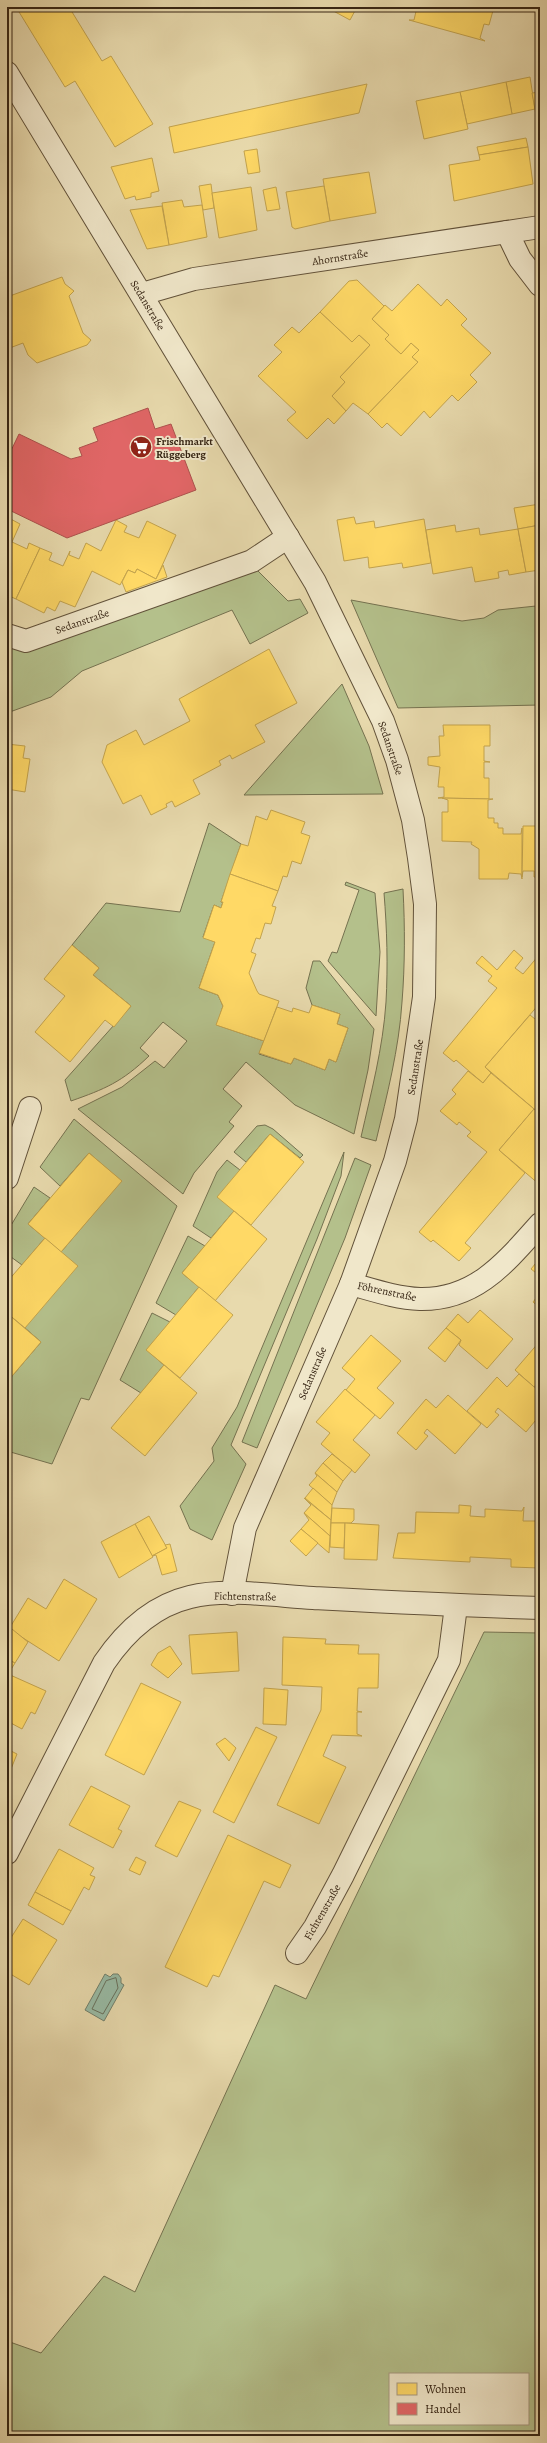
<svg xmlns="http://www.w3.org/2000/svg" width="547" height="2443" font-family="Alegreya,serif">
	<rect width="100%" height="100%" fill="#e8daad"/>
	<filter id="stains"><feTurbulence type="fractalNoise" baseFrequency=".005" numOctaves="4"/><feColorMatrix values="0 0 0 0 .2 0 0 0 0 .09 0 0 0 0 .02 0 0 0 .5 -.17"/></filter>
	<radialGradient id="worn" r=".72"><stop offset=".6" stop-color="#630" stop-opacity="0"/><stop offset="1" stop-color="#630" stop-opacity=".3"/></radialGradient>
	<g fill="#b4c08b" stroke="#757250" fill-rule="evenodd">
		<path d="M255 568 288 601 300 599 308 613 250 644 232 610 82 671 51 697 7 713V646L27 652Z"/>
		<path d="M351 600 462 621 484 618 498 610 536 606 540 608V705L398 708Z"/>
		<path d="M342 684 369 746 383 794 244 795Z"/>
		<path d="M209 823 241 844 221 902H223L221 908 214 905 203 937 215 942 199 988 218 995 223 1006 217 1025 264 1041 259 1054 291 1064 294 1058 325 1070 329 1059 336 1062 348 1028 337 1024 340 1014 312 1005 306 988 313 961H320L374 1029 368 1070 354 1134 295 1105 246 1062 223 1089 242 1106 229 1122 234 1126 194 1173 183 1194 78 1109 122 1087 155 1061 164 1068 187 1041 163 1022 140 1048 149 1056C122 1082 105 1089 71 1101L65 1080 131 1006 93 975 99 968 72 945 106 903 180 912Z"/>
		<path d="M346 882 375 893 380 952 376 1016 328 961 332 952 337 953 359 890 345 885Z"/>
		<path d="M403 889C405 927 405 965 402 1002 399 1049 387 1095 376 1141L361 1137C371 1093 383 1048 386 1002 388 966 387 929 384 893Z"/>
		<path d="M74 1119 177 1206 89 1400 81 1398 52 1464 7 1451V1382L41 1342 25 1328 61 1252 121 1181 89 1153 60 1186 40 1167Z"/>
		<path d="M265 1125 273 1129 303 1155 300 1158 270 1134 246 1162 234 1152 257 1126Z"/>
		<path d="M344 1152 341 1176 317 1239 231 1445 246 1464 212 1540 190 1529 180 1506 214 1461 212 1448 237 1407Z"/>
		<path d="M355 1158 371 1165 345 1238 257 1448 242 1442Z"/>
		<path d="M227 1160 240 1170 234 1211 211 1238 193 1226 217 1172Z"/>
		<path d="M34 1187 50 1198 28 1224 45 1238 22 1265 7 1254V1232Z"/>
		<path d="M188 1236 205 1246 182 1273 199 1287 176 1315 156 1303Z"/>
		<path d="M152 1313 170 1322 147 1350 164 1365 141 1393 120 1380Z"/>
		<path d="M484 1632 540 1633V2436H7V2341L41 2353 104 2276 135 2292 275 1985 306 1999ZM390 2374H528V2424H390Z"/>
	</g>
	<path fill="#98bba5" stroke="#717f6b" d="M105 1974 110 1977 113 1974H118L121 1978V1983L124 1985 104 2021 85 2010Z"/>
	<g fill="#ffd966" stroke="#c3a34d">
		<path d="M16 7H69L102 61 111 56 153 124 115 147 75 81 65 87Z"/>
		<path d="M326 7H357L350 20Z"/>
		<path d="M417 7H494L489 25 484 24 480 38 485 41 409 20H414Z"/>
		<path d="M530 77 535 109 512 114 506 82Z"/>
		<path d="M506 82 512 114 467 124 460 92Z"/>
		<path d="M367 84 359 113 174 153 169 127Z"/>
		<path d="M460 92 468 129 424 139 416 101Z"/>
		<path d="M540 92V115H536L532 93Z"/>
		<path d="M526 138 528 147 479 155 477 147Z"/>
		<path d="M528 147 533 184 454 201 449 165 480 160 479 155Z"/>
		<path d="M257 149 260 172 248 174 244 151Z"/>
		<path d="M152 158 159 191 151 193V197L136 200 135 196 125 199 111 167Z"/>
		<path d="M369 172 376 213 330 221 323 179Z"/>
		<path d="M211 184 214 208 203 210 199 186Z"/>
		<path d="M324 186 330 221 295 229 292 227 286 192Z"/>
		<path d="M251 187 257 230 219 238 212 193Z"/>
		<path d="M276 187 280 209 267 211 263 190Z"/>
		<path d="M182 200 184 207 202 205 207 237 169 245 162 203Z"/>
		<path d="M162 206 169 245 147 249 130 210Z"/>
		<path d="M62 277 65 284 74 291 69 296 83 333 91 340 87 345 37 363 28 355 23 343 7 349V297Z"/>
		<path d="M357 280 384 306 372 319 389 335 385 339 401 354 411 343 419 350 412 357 418 362 368 414 353 403 346 411 332 396 345 382 340 377 370 345 359 335 352 342 320 312 349 281Z"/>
		<path d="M418 284 441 306 447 299 467 319 461 325 491 353 470 375 477 382 458 401 452 395 430 418 424 411 401 436 387 423 382 428 368 414 418 362 412 357 419 350 411 343 401 354 385 339 389 335 372 319 385 305 392 311Z"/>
		<path d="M320 312 352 342 359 335 370 345 340 377 345 382 332 396 346 411 334 424 328 418 307 439 287 420 296 412 258 376 282 352 274 345 292 327 299 333Z"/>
		<path d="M540 504V525L518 529 514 508Z"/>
		<path d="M7 517 20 524 12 542 27 549 29 543 40 548 16 599 7 595Z"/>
		<path d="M354 517 356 524 374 521 375 528 424 519 431 563 403 568 402 563 369 568 368 557 344 561 337 520Z"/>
		<path d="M116 520 127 526 124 532 139 538 147 521 176 535 156 579 137 569 135 573 128 570 120 585 92 571 75 607 60 601 55 611 47 607 44 613 16 599 40 548 52 553 49 560 63 566 70 551 69 555 79 559 86 543 101 551Z"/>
		<path d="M455 525 456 532 479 528 480 535 518 529 526 572 509 575 508 570 498 572 499 578 475 582 472 567 433 574 426 530Z"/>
		<path d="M540 525V570L526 572 518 529Z"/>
		<path d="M163 565 167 577 126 592 122 582 128 570 135 573 137 569 156 579Z"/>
		<path d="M269 649 297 703 255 725 265 742 232 759 230 755 219 761 221 765 193 780 200 794 175 807 172 801 166 804 167 807 151 815 141 795 123 804 102 762 107 745 136 730 144 745 190 721 179 699Z"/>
		<path d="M443 725H490V746H484V761L490 762H484V778H489V799L438 798 444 797V787H438L440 767 428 765V757L440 756 439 736H444Z"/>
		<path d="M7 744 25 746 23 758 30 759 25 792 7 789Z"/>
		<path d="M442 798 493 799 488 800V818H494V823H498V828H503V834H521L522 828V879L521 874 509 873 508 879H479V849L471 844 472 842 442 841V812H448V800Z"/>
		<path d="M271 810 305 822 301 833 310 836 301 864 292 861 287 877 283 876 278 891 230 874 241 844 248 846 256 816 267 820Z"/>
		<path d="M523 826H540V877H534V871H523L522 877Z"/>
		<path d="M230 874 278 891 272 906 276 907 271 924 265 923 260 939 256 938 251 952 256 954 249 973 257 991 259 994 279 1001 264 1041 216 1025 223 1006 218 995 199 988 215 942 203 938 214 905 221 908 223 902H221Z"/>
		<path d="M72 945 99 968 93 975 131 1006 114 1027 105 1020 70 1062 35 1032 65 996 44 979Z"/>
		<path d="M514 950 523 958 515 968 523 974 539 955 537 954 540 950V1003L485 1067 491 1073 483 1083 456 1060 454 1062 443 1053 497 988 488 981 492 976 476 963 482 956 497 970Z"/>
		<path d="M312 1005 340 1014 337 1024 348 1028 336 1062 329 1059 325 1070 294 1058 291 1064 259 1053 277 1007 292 1012 293 1008 309 1013Z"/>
		<path d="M530 1015 540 1023V1114L485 1067Z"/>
		<path d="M468 1071 483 1083 491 1073 534 1109 499 1150 525 1173 465 1243 471 1248 459 1261 433 1240 431 1242 419 1232 487 1152 467 1136 471 1132 459 1122 457 1125 440 1111 456 1094 452 1090Z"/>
		<path d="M534 1109 540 1114V1185L499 1150Z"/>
		<path d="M270 1134 304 1162 251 1225 217 1197Z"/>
		<path d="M89 1153 122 1181 61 1252 28 1224Z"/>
		<path d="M234 1211 267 1239 215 1301 182 1273Z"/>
		<path d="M45 1238 78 1266 25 1328 7 1313V1282Z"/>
		<path d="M540 1258V1276L531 1269Z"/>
		<path d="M199 1287 233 1315 180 1378 146 1350Z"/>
		<path d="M540 1293V1308L533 1302Z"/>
		<path d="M480 1310 513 1339 487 1369 459 1345 461 1340 446 1328 458 1314 468 1323Z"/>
		<path d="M8 1314 41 1342 7 1382V1315Z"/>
		<path d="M446 1328 461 1340 445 1362 428 1348Z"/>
		<path d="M371 1335 401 1361 377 1388 394 1403 380 1419 346 1390 355 1379 342 1368Z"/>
		<path d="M540 1341V1380L534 1387 515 1370Z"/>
		<path d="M164 1365 197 1393 145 1456 111 1428Z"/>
		<path d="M519 1374 540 1392V1415L526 1432 498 1408 495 1412 499 1415 487 1428 467 1411 497 1377 507 1387Z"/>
		<path d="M345 1389 375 1415 353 1440 370 1455 355 1473 321 1444 330 1433 316 1422Z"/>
		<path d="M448 1395 481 1424 455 1454 427 1429 424 1433 428 1436 416 1450 397 1433 426 1399 436 1408Z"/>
		<path d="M332 1454 352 1470 343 1481 323 1463Z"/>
		<path d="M323 1463 343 1481 337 1492 315 1473Z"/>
		<path d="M315 1473 337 1492 332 1505 309 1485 317 1476Z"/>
		<path d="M313 1488 332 1505 331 1520 305 1498Z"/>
		<path d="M304 1498 331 1520 330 1536 304 1513 311 1505Z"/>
		<path d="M459 1505 471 1506 470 1516 485 1517V1509L522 1511 524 1507 523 1521H540V1568L511 1567V1559L470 1557V1562L393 1558 398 1533H415L416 1512 459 1513Z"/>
		<path d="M332 1508 354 1509V1520L351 1523H331Z"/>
		<path d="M304 1513 330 1536 329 1553 301 1529 309 1520Z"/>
		<path d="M149 1516 167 1548 152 1556 135 1524Z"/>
		<path d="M331 1523H345L344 1548 330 1547Z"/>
		<path d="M345 1523 379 1525 377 1560 344 1559Z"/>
		<path d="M135 1524 153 1557 119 1578 101 1542Z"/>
		<path d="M301 1529 318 1543 306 1556 290 1541Z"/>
		<path d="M170 1544 177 1571 162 1575 156 1555 152 1556 167 1548 165 1545Z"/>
		<path d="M64 1579 97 1599 59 1661 9 1629 28 1598 46 1609Z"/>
		<path d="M7 1625 28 1642 15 1663 7 1659Z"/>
		<path d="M237 1632 239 1671 192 1674 189 1635Z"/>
		<path d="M283 1637 326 1639 325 1644 359 1645 358 1654H379L378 1688H358L357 1711 362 1712H357V1734L362 1736 332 1735 323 1756 346 1767 319 1824 277 1805 321 1710 322 1687 282 1685Z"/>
		<path d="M170 1646 182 1664 168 1678 151 1665 158 1653Z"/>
		<path d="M7 1659 15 1663 7 1676Z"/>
		<path d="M8 1674 46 1691 35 1714 31 1712 22 1729 7 1721Z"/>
		<path d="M141 1683 181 1702 144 1775 105 1755Z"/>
		<path d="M264 1688 288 1690 286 1725 263 1724Z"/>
		<path d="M256 1727 277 1737 234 1823 213 1812Z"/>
		<path d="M225 1738 236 1748 229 1761 216 1744Z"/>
		<path d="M7 1749 17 1754 7 1779Z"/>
		<path d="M91 1786 130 1806 118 1829 122 1831 113 1848 69 1825Z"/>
		<path d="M179 1801 201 1810 177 1857 155 1846Z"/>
		<path d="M228 1835 291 1865 280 1888 264 1881 219 1977 213 1975 207 1987 165 1967Z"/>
		<path d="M59 1849 94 1868 90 1875 95 1877 89 1890 84 1887 71 1911 35 1892Z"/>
		<path d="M136 1857 146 1862 140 1875 129 1870Z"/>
		<path d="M35 1892 71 1911 63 1925 28 1905Z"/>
		<path d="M23 1919 57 1940 29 1985 7 1972V1944Z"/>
	</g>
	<path fill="#e06666" stroke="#ad524d" d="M148 408 155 429 171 424 196 490 67 538 7 509V459L19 434 71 459 82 456 79 448 98 441 93 428Z"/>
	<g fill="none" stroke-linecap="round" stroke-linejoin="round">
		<path stroke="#67705c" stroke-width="1" d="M116 1978 118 1988 103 2014 92 2009 106 1981Z"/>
		<g stroke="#62523a" stroke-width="24">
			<g id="minor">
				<path d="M7 73 315 582 383 721 397 760 413 820 419 858 425 904 424 997 406 1119 395 1161 351 1284 245 1528 232 1594"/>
				<path d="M507 232 520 259 540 285"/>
				<path d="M142 294 194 279 540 227"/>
				<path d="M7 635 26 641 252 561 288 537"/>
				<path d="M7 1178 30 1108"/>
				<path d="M351 1284C373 1290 396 1298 420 1299 476 1300 506 1262 540 1224"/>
				<path d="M7 1853 104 1663C125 1632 152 1606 190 1597 225 1588 277 1596 313 1598 389 1602 464 1606 540 1608"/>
				<path d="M297 1953 315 1927 343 1875 449 1660 456 1606"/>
			</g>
		</g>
		<use href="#minor" stroke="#f0e7ca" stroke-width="22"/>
	</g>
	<defs>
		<g id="supermarket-disc" transform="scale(1.15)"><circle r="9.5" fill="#8f2418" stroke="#f0e7ca"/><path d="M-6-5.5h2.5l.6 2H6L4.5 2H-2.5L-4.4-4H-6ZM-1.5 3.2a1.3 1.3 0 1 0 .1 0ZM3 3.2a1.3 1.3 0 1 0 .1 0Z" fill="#fff"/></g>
	</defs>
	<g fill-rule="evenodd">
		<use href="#supermarket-disc" x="141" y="447"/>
	</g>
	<g text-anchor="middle" stroke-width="4" stroke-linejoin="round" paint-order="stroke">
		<g font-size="11" fill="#362514" stroke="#f0e7ca">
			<text transform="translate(340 257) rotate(-9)" y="4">Ahornstraße</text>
			<text transform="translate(148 305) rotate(59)" y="4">Sedanstraße</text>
			<text transform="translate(82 621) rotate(-19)" y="4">Sedanstraße</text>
			<text transform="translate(391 748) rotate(71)" y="4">Sedanstraße</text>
			<text transform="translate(415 1067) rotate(-81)" y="4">Sedanstraße</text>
			<text transform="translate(387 1291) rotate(12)" y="4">Föhrenstraße</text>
			<text transform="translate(312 1373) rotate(-67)" y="4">Sedanstraße</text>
			<text transform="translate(245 1596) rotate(1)" y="4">Fichtenstraße</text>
			<text transform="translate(322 1912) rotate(-60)" y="4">Fichtenstraße</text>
		</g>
		<g font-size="11" font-weight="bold" fill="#362514" stroke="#f0e7ca" text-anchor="start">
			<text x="156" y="445">Frischmarkt<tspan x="156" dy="13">Rüggeberg</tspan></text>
		</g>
	</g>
	<rect width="547" height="2443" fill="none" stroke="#e8daad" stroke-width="24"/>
	<rect x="8" y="8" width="531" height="2427" fill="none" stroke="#362514" stroke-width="2"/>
	<rect x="12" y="12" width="523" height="2419" fill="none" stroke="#362514"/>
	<rect x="389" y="2373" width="140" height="52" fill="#f0e7ca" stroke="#a69981"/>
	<rect x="397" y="2383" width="20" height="12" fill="#ffd966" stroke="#a69981"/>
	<text x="425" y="2393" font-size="12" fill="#362514">Wohnen</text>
	<rect x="397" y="2403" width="20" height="12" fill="#e06666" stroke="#a69981"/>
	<text x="425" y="2413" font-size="12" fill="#362514">Handel</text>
	<rect width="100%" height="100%" filter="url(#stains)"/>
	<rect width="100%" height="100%" fill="url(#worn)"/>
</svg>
